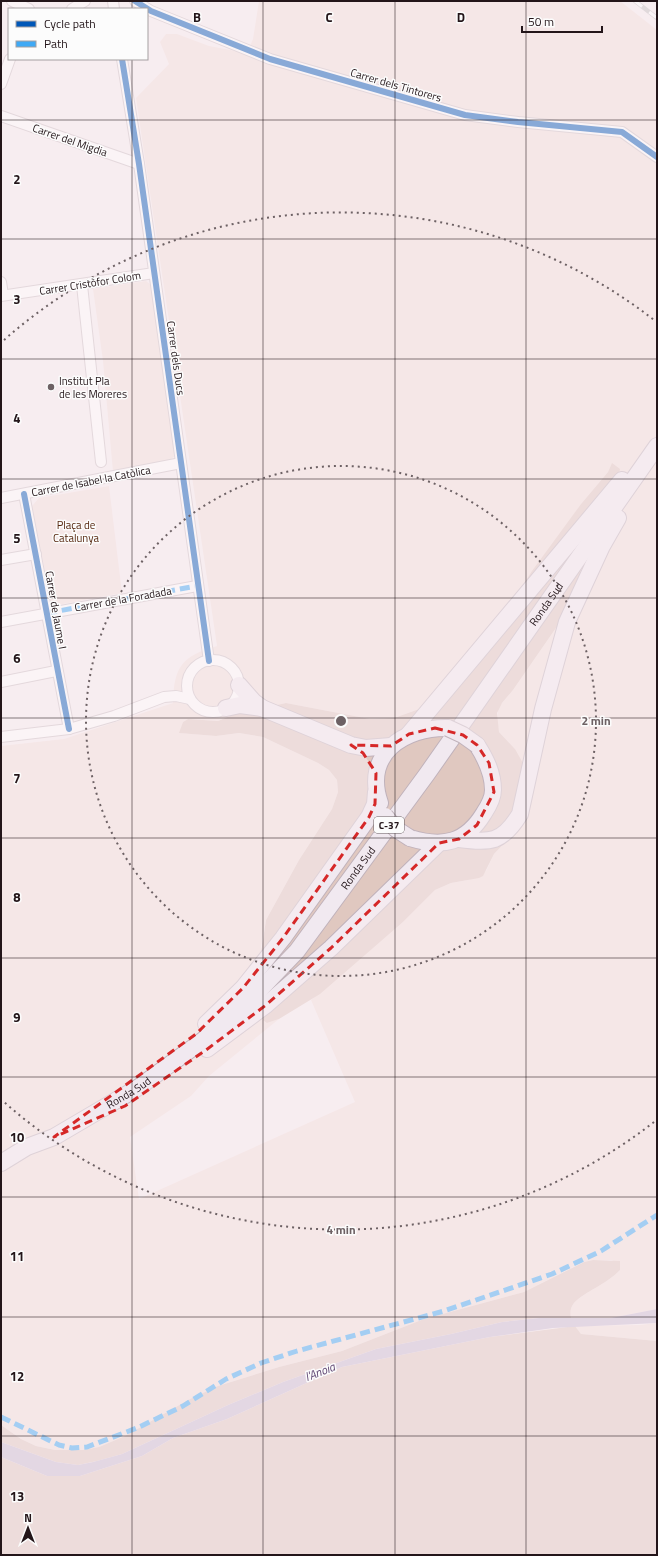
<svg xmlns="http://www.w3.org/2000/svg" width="658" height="1556" font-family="'Titillium Web',sans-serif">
	<rect width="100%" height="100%" fill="#f7edf0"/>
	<g fill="#f2e0dc" fill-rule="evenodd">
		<path d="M259 1H620L657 30V1309L611 1318H571C570 1313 570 1308 574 1303 584 1292 607 1284 620 1270L612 1260H593L583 1262 524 1292 424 1319 342 1351 279 1367 218 1386 190 1399 125 1436 99 1447 83 1450H55L36 1446 21 1439 1 1425V746L64 739 173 703C174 666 182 656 217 646L136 98 169 64 160 42 166 34H177L209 46 247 53 253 39ZM612 464 567 612 513 690 498 708 497 720 499 732 515 749 514 833 494 854 486 871 468 880 451 883 435 890 403 922 311 1000 355 1102 139 1199 130 1137 191 1096 209 1076 279 1019 267 1023 271 988 261 947 266 920 299 860 332 809 338 792 337 780 329 770 318 763 263 737 239 733 216 736 180 733 183 722 188 719 218 721 235 714 286 703 370 719 394 718 422 708 490 636 581 504 608 472Z"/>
		<path d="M146 281 151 285 175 456 167 462 113 472 103 361 93 289Z"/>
		<path d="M109 486 122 593 52 606 32 506 39 498Z"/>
		<path d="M657 1323V1341L581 1334 575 1326 640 1325Z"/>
	</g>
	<g fill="#e0c8c0">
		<path d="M612 463 620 469 619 474 581 568 579 586 567 612 513 690 502 703 497 713 499 732 515 749 524 765 514 833 494 854 483 876 479 878 451 883 435 890 403 922 320 994 279 1019 267 1023 263 1020 271 988 261 953 266 920 299 860 332 809 338 792 337 780 329 770 318 763 263 737 239 733 216 736 179 733 183 722 188 719 218 721 235 714 286 703 370 719 394 718 422 708 490 636 532 571 581 504 608 472Z"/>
		<path d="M593 1260 620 1261V1270C607 1284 584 1292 574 1303 570 1308 570 1313 571 1318H539L502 1322 451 1334 376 1349 283 1382 228 1405 122 1454 97 1461 78 1465 56 1462 1 1442V1425L21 1439 36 1446 55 1450H83L99 1447 125 1436 190 1399 218 1386 279 1367 342 1351 424 1319 524 1292 584 1262Z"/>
		<path d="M575 1326 581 1334 657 1341V1555H1V1457L47 1476H80L142 1456 173 1438 227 1419 342 1367 490 1337Z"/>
	</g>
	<path fill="#cbbcd3" d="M657 1309V1323L553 1328 490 1337 342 1367 227 1419 173 1438 142 1456 80 1476H47L1 1457V1442L56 1462 78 1465 93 1462 122 1454 228 1405 283 1382 376 1349 451 1334 502 1322 539 1318H611Z"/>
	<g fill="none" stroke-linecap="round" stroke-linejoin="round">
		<g stroke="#ccc0c4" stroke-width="12">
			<g id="minor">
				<path d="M12 1 29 9"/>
				<path d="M113 1 114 9"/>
				<path d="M135 1 151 11 270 59 465 115 518 122 622 132 657 157"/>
				<path d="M72 9 85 1"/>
				<path d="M122 59 139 164 209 661"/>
				<path d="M1 84 10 59"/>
				<path d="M1 116 139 164"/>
				<path d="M1 282 3 295"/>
				<path d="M82 285 101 462"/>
				<path d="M1 296 154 273"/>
				<path d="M24 494 69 729"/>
				<path d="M1 498 181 463"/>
				<path d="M1 560 36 554"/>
				<path d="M1 622 197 586"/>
				<circle cx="213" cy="686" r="26"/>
				<path d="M1 682 56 671"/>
				<path d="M1 737 69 729 114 716 164 697 176 696 190 699"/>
			</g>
		</g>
		<g stroke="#c0b2bb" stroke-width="18">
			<g id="trunk">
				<path d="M239 685 254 702 262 708"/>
				<path d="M226 708 240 705 262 708 351 745 366 748 391 746"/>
				<path d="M409 734 622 480"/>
				<path d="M380 803C363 754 404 727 448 728"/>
				<path d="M410 838C443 848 466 843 484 813 488 807 493 798 493 790 493 773 486 759 477 745"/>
				<path d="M459 839C491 843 502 843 520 814L543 709 567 622 602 546 618 518"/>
				<path d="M206 1024 243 988 283 938 369 817 375 804 376 792"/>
				<path d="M207 1049 266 1005 331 948 439 843"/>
				<path id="s1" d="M1 1163 27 1147 54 1137 139 1087 202 1041 252 998 297 951 427 774 657 446"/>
			</g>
		</g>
		<use href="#minor" stroke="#fefcfd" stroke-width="10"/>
		<use href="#trunk" stroke="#f1e9f0" stroke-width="16"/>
		<g stroke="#c4c1c2" stroke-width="4.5">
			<path id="rail" d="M635 1 657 18"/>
		</g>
		<use href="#rail" stroke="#fcfcfc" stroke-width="3" stroke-dasharray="9" stroke-linecap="butt"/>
		<g stroke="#c0b2bb" stroke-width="18" stroke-linecap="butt">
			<g id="trunk-bridge">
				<path d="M448 728 463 735 477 745"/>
				<path d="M385 816 396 829 410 838"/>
			</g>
		</g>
		<use href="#trunk-bridge" stroke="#f1e9f0" stroke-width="16"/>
		<g stroke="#3fa9f5" stroke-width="5" stroke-dasharray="10 5" stroke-linecap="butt">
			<path d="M47 613 197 586"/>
			<path d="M1 1417 59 1445 72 1448 87 1447 137 1428 183 1406 226 1379 261 1363 297 1351 444 1311 552 1274 601 1251 657 1215"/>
		</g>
		<g stroke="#fcfcfc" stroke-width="8">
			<g id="cycleway">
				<path d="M135 1 151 11 270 59 465 115 518 122 622 132 657 157"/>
				<path d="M122 59 139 164 209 661"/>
				<path d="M24 494 69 729"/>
			</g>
		</g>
		<use href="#cycleway" stroke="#0057b8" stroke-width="6"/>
	</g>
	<path d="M0 0H658V1556H0ZM435 728 463 735 477 745 489 763 494 792 477 825 459 839 439 843 331 948 266 1005 206 1050 125 1106 54 1137 196 1034 243 988 283 938 369 817 375 804 376 773 363 753 351 745 391 746 409 734Z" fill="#f7edf0" fill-opacity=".55" fill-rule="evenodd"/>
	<path fill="none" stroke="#d62828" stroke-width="3" stroke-dasharray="8 5" stroke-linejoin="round" d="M435 728 463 735 477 745 489 763 494 792 477 825 459 839 439 843 331 948 266 1005 206 1050 125 1106 54 1137 196 1034 243 988 283 938 369 817 375 804 376 773 363 753 351 745 391 746 409 734Z"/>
	<path fill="none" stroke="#231519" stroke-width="1" stroke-opacity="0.55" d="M132 1V9M263 1V1555M395 1V1555M526 1V1555M132 59V1555M1 120H657M1 239H657M1 359H657M1 479H657M1 598H657M1 718H657M1 838H657M1 958H657M1 1077H657M1 1197H657M1 1317H657M1 1436H657"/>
	<g fill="none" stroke="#6d6164" stroke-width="2" stroke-dasharray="2 4">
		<circle cx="341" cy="721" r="255"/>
		<path d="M654 1122A509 509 0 0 1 4 1102M4 340A509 509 0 0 1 654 320"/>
	</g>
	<circle fill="#6d6164" stroke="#fcfcfc" stroke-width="1.5" cx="51" cy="387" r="4"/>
	<g text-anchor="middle" stroke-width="3" stroke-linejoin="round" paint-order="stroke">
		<rect fill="#fcfcfc" stroke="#645a5d" stroke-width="1" x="374" y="817" width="30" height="16" rx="3"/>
		<g font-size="10" font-weight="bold" fill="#231519">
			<text x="389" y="829">C-37</text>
		</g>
		<g font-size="11" fill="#231519" stroke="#fcfcfc">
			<text transform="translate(396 85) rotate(16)" y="4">Carrer dels Tintorers</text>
			<text transform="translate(70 140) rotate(19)" y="4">Carrer del Migdia</text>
			<text transform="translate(90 283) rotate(-9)" y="4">Carrer Cristòfor Colom</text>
			<text transform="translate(176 358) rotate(82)" y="4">Carrer dels Ducs</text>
			<text transform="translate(91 481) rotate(-11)" y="4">Carrer de Isabel la Catòlica</text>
			<text transform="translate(123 599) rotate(-10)" y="4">Carrer de la Foradada</text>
			<text dy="4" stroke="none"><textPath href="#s1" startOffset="794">Ronda Sud</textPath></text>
			<text transform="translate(56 610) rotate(80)" y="4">Carrer de Jaume I</text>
			<text dy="4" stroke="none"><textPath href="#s1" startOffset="470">Ronda Sud</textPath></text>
			<text dy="4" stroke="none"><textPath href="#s1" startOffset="146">Ronda Sud</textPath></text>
		</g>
		<g font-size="11" fill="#231519" stroke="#fcfcfc" text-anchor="start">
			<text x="59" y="385">Institut Pla<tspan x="59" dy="13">de les Moreres</tspan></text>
		</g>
		<g font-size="11" fill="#56270f" stroke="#fcfcfc">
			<text x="76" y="529">Plaça de<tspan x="76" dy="13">Catalunya</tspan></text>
		</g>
		<g font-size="12" font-style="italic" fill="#604774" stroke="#fcfcfc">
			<text transform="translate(320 1372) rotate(-21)" y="4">l'Anoia</text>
		</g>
	</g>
	<g font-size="13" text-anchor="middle" font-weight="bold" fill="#231519" stroke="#fcfcfc" stroke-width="3" stroke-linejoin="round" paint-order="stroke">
		<text x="197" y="22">B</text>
		<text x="329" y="22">C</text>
		<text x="461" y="22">D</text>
		<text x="17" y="184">2</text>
		<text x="17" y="304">3</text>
		<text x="17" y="423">4</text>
		<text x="17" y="543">5</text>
		<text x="17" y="663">6</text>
		<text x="17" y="783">7</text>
		<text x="17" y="902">8</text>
		<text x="17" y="1022">9</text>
		<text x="17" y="1142">10</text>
		<text x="17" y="1261">11</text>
		<text x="17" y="1381">12</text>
		<text x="17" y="1501">13</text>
	</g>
	<circle cx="341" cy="721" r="6" fill="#6d6164" stroke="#fcfcfc" stroke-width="2"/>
	<g font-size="12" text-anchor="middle" font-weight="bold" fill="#6d6164" stroke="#fcfcfc" stroke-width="3" stroke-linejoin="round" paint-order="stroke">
		<text x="596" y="725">2 min</text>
		<text x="341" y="1234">4 min</text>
	</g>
	<rect width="658" height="1556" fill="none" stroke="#231519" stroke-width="4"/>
	<rect x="8" y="8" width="140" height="52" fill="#fcfcfc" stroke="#a5a0a1"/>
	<rect x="16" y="21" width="20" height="6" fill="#0057b8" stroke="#a5a0a1"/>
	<text x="44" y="28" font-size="12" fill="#231519">Cycle path</text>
	<rect x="16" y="41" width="20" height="6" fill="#3fa9f5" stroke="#a5a0a1"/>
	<text x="44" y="48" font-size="12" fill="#231519">Path</text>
	<g transform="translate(28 1528)" stroke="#fcfcfc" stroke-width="3" paint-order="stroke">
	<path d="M0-3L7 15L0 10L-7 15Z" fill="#231519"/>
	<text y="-6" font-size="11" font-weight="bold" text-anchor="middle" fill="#231519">N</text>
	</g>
	<path d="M522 26v6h80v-6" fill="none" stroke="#231519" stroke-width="2"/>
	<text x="528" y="26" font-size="12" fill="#231519" stroke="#fcfcfc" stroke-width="3" paint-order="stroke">50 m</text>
</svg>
